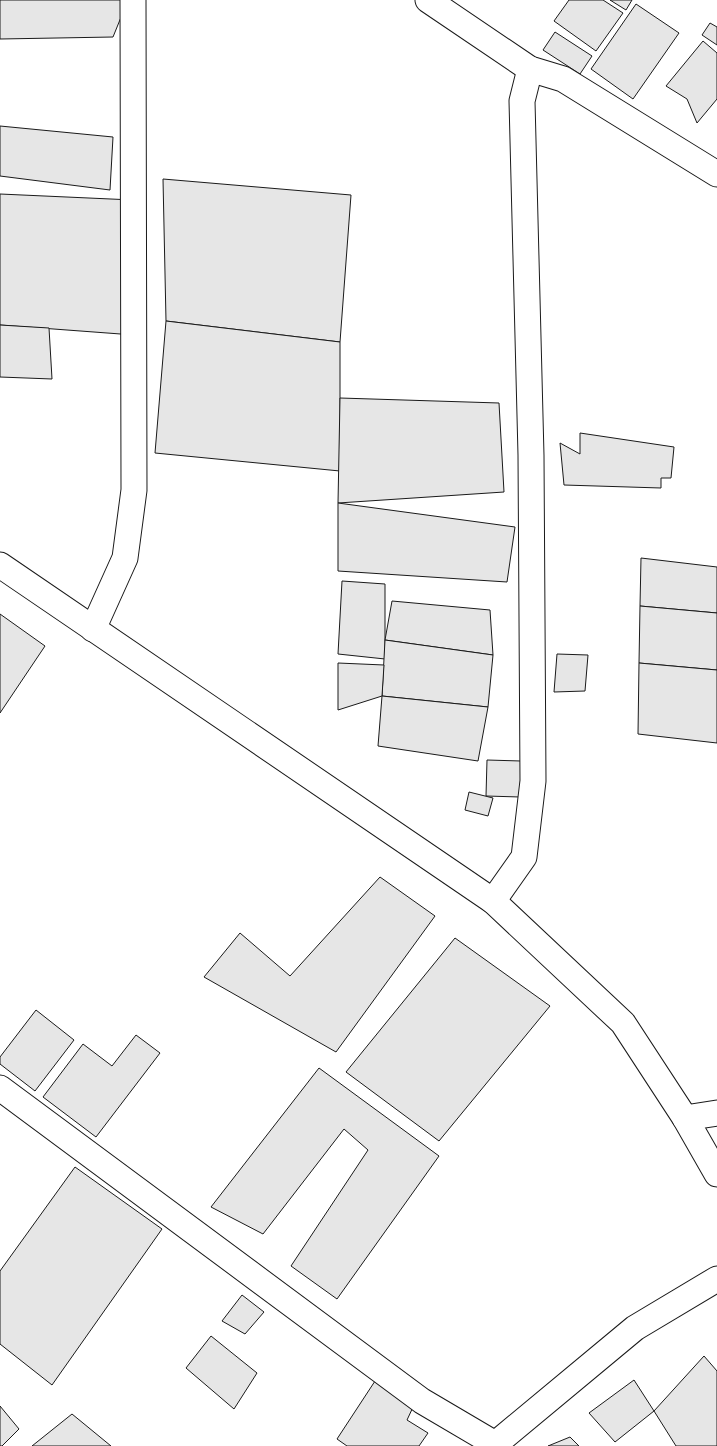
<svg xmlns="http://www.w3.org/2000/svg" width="717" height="1446" font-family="'Exo 2',sans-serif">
	<rect width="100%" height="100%" fill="#fff"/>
	<g fill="#e6e6e6" stroke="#1a1a1a">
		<path d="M0 0H128L113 37 0 39Z"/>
		<path d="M569 0H603L623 13 596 51 554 21Z"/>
		<path d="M610 0H632L626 10Z"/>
		<path d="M636 4 679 33 633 99 591 69Z"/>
		<path d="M710 23 717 27V45L702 35Z"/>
		<path d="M555 32 592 56 580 74 543 50Z"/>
		<path d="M703 41 717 53V99L697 123 687 99 666 86Z"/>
		<path d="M0 126 113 137 110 190 0 176Z"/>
		<path d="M163 179 351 195 340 342 166 321Z"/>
		<path d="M0 194 133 200 134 335 0 325Z"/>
		<path d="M166 321 340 342V471L155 453Z"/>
		<path d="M0 325 49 328 52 379 0 377Z"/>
		<path d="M340 398 499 403 504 492 338 503Z"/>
		<path d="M580 433 674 447 671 478H661V488L564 485 560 443 580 454Z"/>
		<path d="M338 503 515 527 507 582 338 571Z"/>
		<path d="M641 558 717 567V613L640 606Z"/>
		<path d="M342 581 385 584V659L338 654Z"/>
		<path d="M392 601 490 610 493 655 385 640Z"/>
		<path d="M640 606 717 613V670L639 663Z"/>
		<path d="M0 614 45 646 0 713Z"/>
		<path d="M385 640 493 655 488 707 382 696Z"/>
		<path d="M557 654 588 655 585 691 554 692Z"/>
		<path d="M338 663 384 665 382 696 338 710Z"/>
		<path d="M639 663 717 670V743L638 734Z"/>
		<path d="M382 696 488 707 478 761 378 746Z"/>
		<path d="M487 760 521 761 520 797 486 796Z"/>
		<path d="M469 792 493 798 488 816 465 810Z"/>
		<path d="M380 877 435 916 336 1052 204 977 240 933 290 976Z"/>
		<path d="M455 938 550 1006 439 1141 346 1072Z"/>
		<path d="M36 1010 74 1040 35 1091 0 1064V1057Z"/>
		<path d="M136 1035 160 1053 96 1137 43 1097 83 1044 112 1066Z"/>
		<path d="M319 1068 439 1156 337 1299 291 1266 368 1150 344 1129 263 1234 211 1207Z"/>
		<path d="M75 1167 162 1229 52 1385 0 1344V1271Z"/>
		<path d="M242 1295 264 1312 245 1334 222 1321Z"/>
		<path d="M211 1336 257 1373 234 1409 186 1368Z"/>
		<path d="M704 1356 717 1371V1446H676L654 1411Z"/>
		<path d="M377 1378 414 1405 407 1420 428 1433 419 1446H347L337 1439Z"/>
		<path d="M634 1380 654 1411 615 1442 589 1413Z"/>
		<path d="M0 1406 19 1429 2 1446H0Z"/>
		<path d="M72 1414 111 1446H32Z"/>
		<path d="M570 1437 579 1446H548Z"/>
	</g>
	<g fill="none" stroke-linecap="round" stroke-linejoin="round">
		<g stroke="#1a1a1a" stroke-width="27">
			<g id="minor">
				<path d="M428 0 530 69 563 79 717 174"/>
				<path d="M0 565 493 901 623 1023 685 1118 717 1174"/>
				<path d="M93 629 125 558 134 490 133 0"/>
				<path d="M493 901 524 857 533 781 531 455 522 101 530 69"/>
				<path d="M0 1088 422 1401 495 1444"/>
				<path d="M685 1118 717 1113"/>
				<path d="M493 1446 635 1328 717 1279"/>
			</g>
		</g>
		<use href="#minor" stroke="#fff" stroke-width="25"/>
	</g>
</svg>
